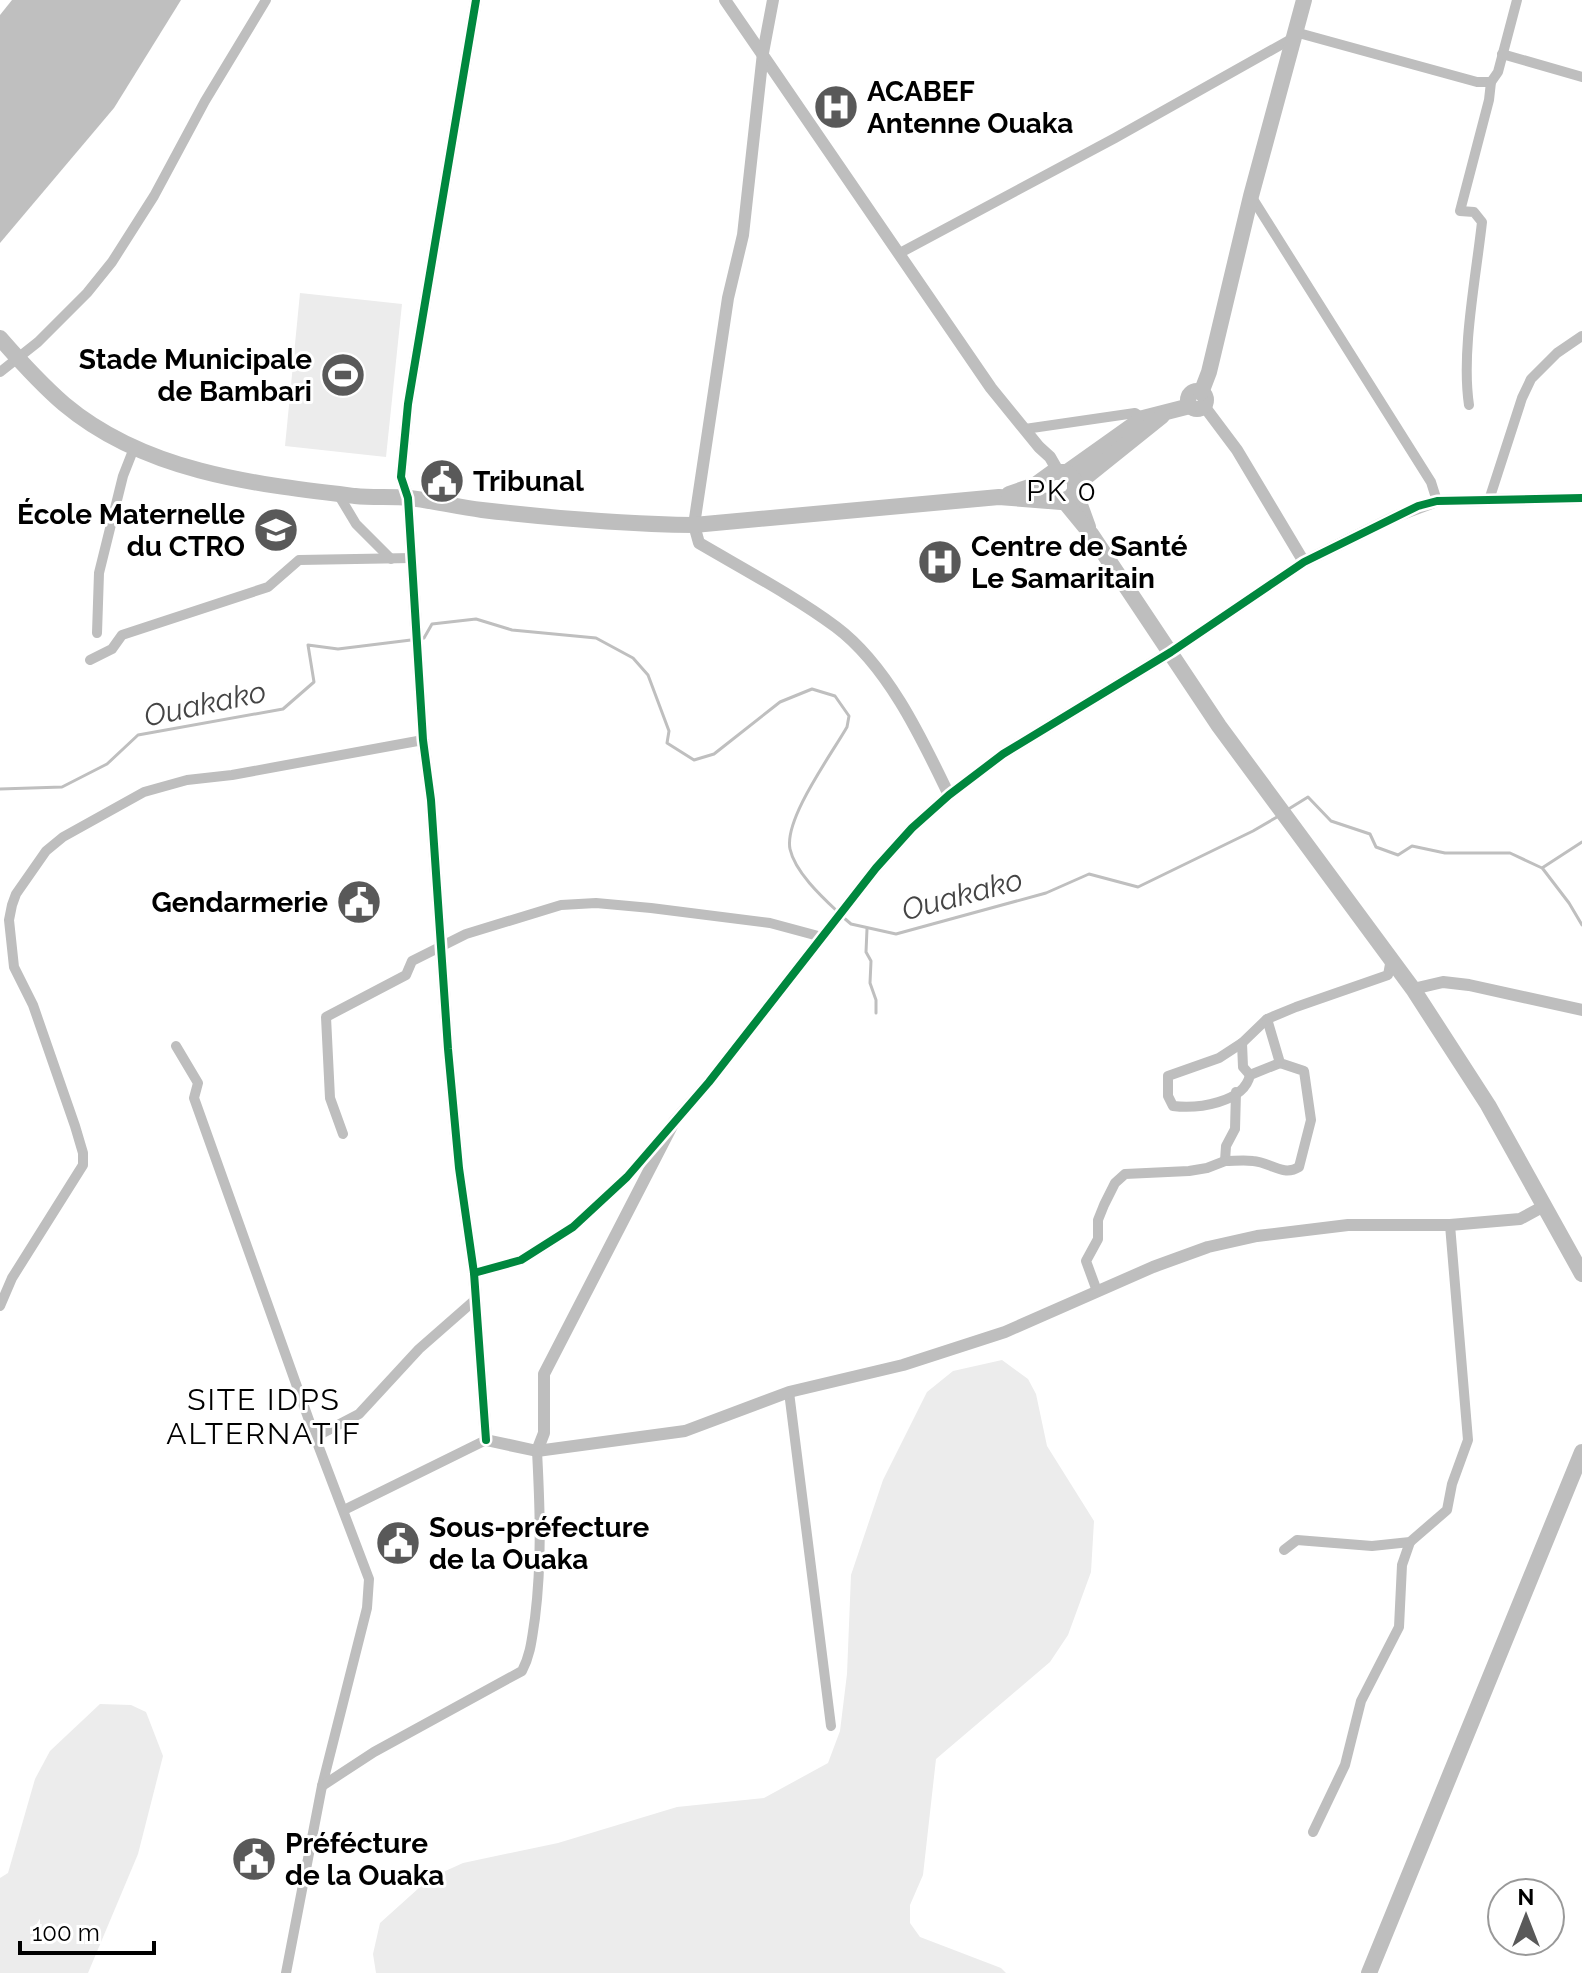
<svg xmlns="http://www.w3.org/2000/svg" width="1582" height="1973" font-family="Raleway,sans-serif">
	<rect width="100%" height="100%" fill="#fff"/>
	<g fill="#ececec">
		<path d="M300 293 402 304 386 457 285 446Z"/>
		<path d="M1002 1360 1028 1379 1036 1394 1047 1446 1094 1521 1091 1572 1068 1635 1050 1662 936 1759 923 1875 910 1905V1923L920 1937 1001 1968 1006 1973H376L373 1954 380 1923 430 1878 463 1863 558 1843 677 1807 764 1798 828 1763 840 1731 847 1674 851 1575 883 1480 927 1392 953 1371Z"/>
		<path d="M100 1704 131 1705 146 1712 163 1756 138 1854 88 1973H0V1878L8 1873 35 1779 50 1751Z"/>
	</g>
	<path fill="#bfbfbf" d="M12 0H181L114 108 0 243V15Z"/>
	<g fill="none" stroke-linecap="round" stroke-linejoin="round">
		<g stroke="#bfbfbf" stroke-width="3">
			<path d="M419 639 424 638 432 624 476 619 512 630 596 638 633 658 648 675 669 731 667 743 694 760 714 754 780 702 812 689 835 696 849 716 847 727C831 755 784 819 790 849 795 872 822 897 838 912"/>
			<path d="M0 789 62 787 107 764 138 735 283 709 314 682 308 645 338 649 411 640"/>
			<path d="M1287 810 1308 797 1331 821 1370 834 1376 847 1398 855 1412 846 1445 853H1510L1542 868 1582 842"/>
			<path d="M1543 869 1569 903 1582 925"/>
			<path d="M844 918 851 924 896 934 1046 893 1089 874 1138 887 1253 831 1277 817"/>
			<path d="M867 929 866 952 871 961 870 983 876 1000V1013"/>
		</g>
		<g stroke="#bebebe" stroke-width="10">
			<path d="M1295 32 1477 82H1491L1498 72 1517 0"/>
			<path d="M1502 54 1582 77"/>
			<path d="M1251 196 1431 482 1437 501"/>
			<path d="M900 253 1115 138 1293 38"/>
			<path d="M0 372 38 342 87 293 112 262 154 196 205 101 266 0"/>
			<path d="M1469 405C1461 352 1476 277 1482 222L1474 212 1460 211 1489 100 1491 82"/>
			<path d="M1025 429 1135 413 1144 419"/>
			<path d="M338 494 356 524 391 559"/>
			<path d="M1489 500 1522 398 1531 379 1557 353 1582 336"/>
			<path d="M97 633 99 573 123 476 134 448"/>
			<path d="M90 660 112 649 122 635 268 587 299 560 412 558"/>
			<path d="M1242 1043 1243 1067 1250 1075 1280 1063"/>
			<path d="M176 1046 198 1083 194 1098 315 1437 369 1579 367 1608 322 1786 286 1973"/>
			<path d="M1250 1075C1244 1103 1197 1109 1173 1106L1168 1096V1076L1219 1058 1242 1043 1267 1019 1296 1007 1388 975 1391 959"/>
			<path d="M1236 1092 1235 1129 1226 1146 1225 1161C1234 1161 1244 1160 1253 1161 1270 1162 1283 1177 1299 1167L1311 1120 1304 1071 1280 1063 1267 1019"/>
			<path d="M343 1134 330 1098 326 1017 406 975 412 961 466 934 561 905 596 903 651 908 770 923 822 937"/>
			<path d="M474 1273C489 1269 508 1266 522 1259 579 1232 624 1180 665 1133"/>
			<path d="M1097 1291 1086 1261 1098 1239V1220L1104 1205 1115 1183 1125 1174 1189 1171 1207 1168 1225 1161"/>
			<path d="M0 1306 12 1278 83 1165V1153L75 1126 33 1005 14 967 9 920 12 905 16 894 46 851 63 837 144 792 187 780 232 775 423 740"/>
			<path d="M789 1392 831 1726"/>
			<path d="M315 1437 359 1414 419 1349 476 1299"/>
			<path d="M344 1510 486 1440"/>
			<path d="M1284 1550 1297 1540 1372 1546 1410 1542 1447 1510 1452 1484 1468 1440 1450 1225"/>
			<path d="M322 1786 374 1752 522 1671C531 1654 532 1637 535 1618 542 1561 540 1508 537 1451"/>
			<path d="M1313 1832 1345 1765 1361 1701 1399 1627 1402 1565 1410 1542"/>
		</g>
		<g stroke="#bebebe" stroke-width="12">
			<path d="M476 0 408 404 401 477 408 498 423 740 431 800 448 1049 459 1168 474 1273 486 1440 537 1451 685 1431 789 1392 903 1365 1005 1332 1153 1267 1208 1247 1257 1236 1348 1225H1450L1520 1219 1544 1206"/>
			<path d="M725 0 991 388 1039 447 1050 457 1058 471"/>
			<path d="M773 0 763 53 743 235 728 298 694 525 699 543C745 570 794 596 836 627 888 666 922 739 949 795"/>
			<path d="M1204 406 1237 450 1304 562"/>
			<path d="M1413 989 1443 982 1469 985 1582 1010"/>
			<path d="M537 1451 544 1433V1374L674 1122 709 1082 876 868 912 828 949 795 1003 754 1171 652 1304 562 1397 516 1437 501 1582 498"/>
		</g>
		<g stroke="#bebebe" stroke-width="16">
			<path d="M0 338C20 361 41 384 64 404 145 472 253 484 355 496 373 498 392 496 410 498 434 501 458 507 482 510 552 518 624 524 694 525L999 497 1061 502 1071 497 1075 491"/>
			<circle cx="1197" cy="400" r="9"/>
			<path d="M1201 393 1209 372 1251 196 1304 0"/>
			<path d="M1067 472 1143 418 1190 406"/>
			<path d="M1076 485 1162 416"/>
			<path d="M1009 494 1035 485 1053 472H1067L1075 481V491L1088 527"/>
			<path d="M1064 501 1091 534 1219 726 1413 989 1488 1105 1582 1274"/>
			<path d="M1369 1973 1582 1452"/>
		</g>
		<g stroke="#fff" stroke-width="13">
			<g id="cycleway">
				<path d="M476 0 408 404 401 477 408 498 423 740 431 800 448 1049 459 1168 474 1273 486 1440"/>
				<path d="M474 1273 521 1260 573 1227 627 1177 709 1082 876 868 912 828 949 795 1003 754 1171 652 1304 562 1418 506 1437 501 1582 498"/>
			</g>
		</g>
		<use href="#cycleway" stroke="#00873e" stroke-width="8"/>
	</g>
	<defs>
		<g id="hospital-disc" transform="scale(2.3)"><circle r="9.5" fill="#595959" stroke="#fff"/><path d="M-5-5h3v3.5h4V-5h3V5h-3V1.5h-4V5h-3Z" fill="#fff"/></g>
		<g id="stadium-disc" transform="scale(2.3)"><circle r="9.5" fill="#595959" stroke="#fff"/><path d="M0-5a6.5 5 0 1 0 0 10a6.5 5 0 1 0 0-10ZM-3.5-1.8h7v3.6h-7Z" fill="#fff"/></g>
		<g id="civic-disc" transform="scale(2.3)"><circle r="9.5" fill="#595959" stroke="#fff"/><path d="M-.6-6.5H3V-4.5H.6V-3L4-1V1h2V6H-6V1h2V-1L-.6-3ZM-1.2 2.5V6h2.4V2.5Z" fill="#fff"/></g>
		<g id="school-disc" transform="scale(2.3)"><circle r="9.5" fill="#595959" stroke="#fff"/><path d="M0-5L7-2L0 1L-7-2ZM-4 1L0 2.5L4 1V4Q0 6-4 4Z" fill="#fff"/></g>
	</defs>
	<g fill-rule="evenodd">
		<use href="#hospital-disc" x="836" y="107"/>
		<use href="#stadium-disc" x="343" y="375"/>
		<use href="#civic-disc" x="442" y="481"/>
		<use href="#school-disc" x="276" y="530"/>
		<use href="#hospital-disc" x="940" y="562"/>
		<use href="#civic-disc" x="359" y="902"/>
		<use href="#civic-disc" x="398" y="1543"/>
		<use href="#civic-disc" x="254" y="1859"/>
	</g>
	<g text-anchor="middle" stroke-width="6" stroke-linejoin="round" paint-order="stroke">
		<g font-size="28" font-weight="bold" fill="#000" stroke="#fff" text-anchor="start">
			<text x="867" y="101">ACABEF<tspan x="867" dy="32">Antenne Ouaka</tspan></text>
			<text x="312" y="369" text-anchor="end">Stade Municipale<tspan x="312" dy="32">de Bambari</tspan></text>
			<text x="473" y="491">Tribunal</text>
			<text x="245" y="524" text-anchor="end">École Maternelle<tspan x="245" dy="32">du CTRO</tspan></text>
			<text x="971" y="556">Centre de Santé<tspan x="971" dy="32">Le Samaritain</tspan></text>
			<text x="328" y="912" text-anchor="end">Gendarmerie</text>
			<text x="429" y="1537">Sous-préfecture<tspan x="429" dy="32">de la Ouaka</tspan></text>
			<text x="285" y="1853">Préfécture<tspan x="285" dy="32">de la Ouaka</tspan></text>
		</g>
		<g font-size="30" letter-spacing="2" fill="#000" stroke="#fff">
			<text x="1062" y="501">PK 0</text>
			<text x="264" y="1410">SITE IDPS<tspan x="264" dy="34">ALTERNATIF</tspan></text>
		</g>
		<g font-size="30" font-style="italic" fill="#444" stroke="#fff">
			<text transform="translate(205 704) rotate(-12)" y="10">Ouakako</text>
			<text transform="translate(962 895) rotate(-15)" y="10">Ouakako</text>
		</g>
	</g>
	<g transform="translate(1526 1917)"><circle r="38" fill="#ffffff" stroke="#999999" stroke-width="2"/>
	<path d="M0-6L14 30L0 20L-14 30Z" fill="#595959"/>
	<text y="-12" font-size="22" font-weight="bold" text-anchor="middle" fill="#000000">N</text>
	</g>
	<path d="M20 1941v12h134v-12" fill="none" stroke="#000000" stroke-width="4"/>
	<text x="32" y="1941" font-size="24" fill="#000000" stroke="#ffffff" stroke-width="6" paint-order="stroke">100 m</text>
</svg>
